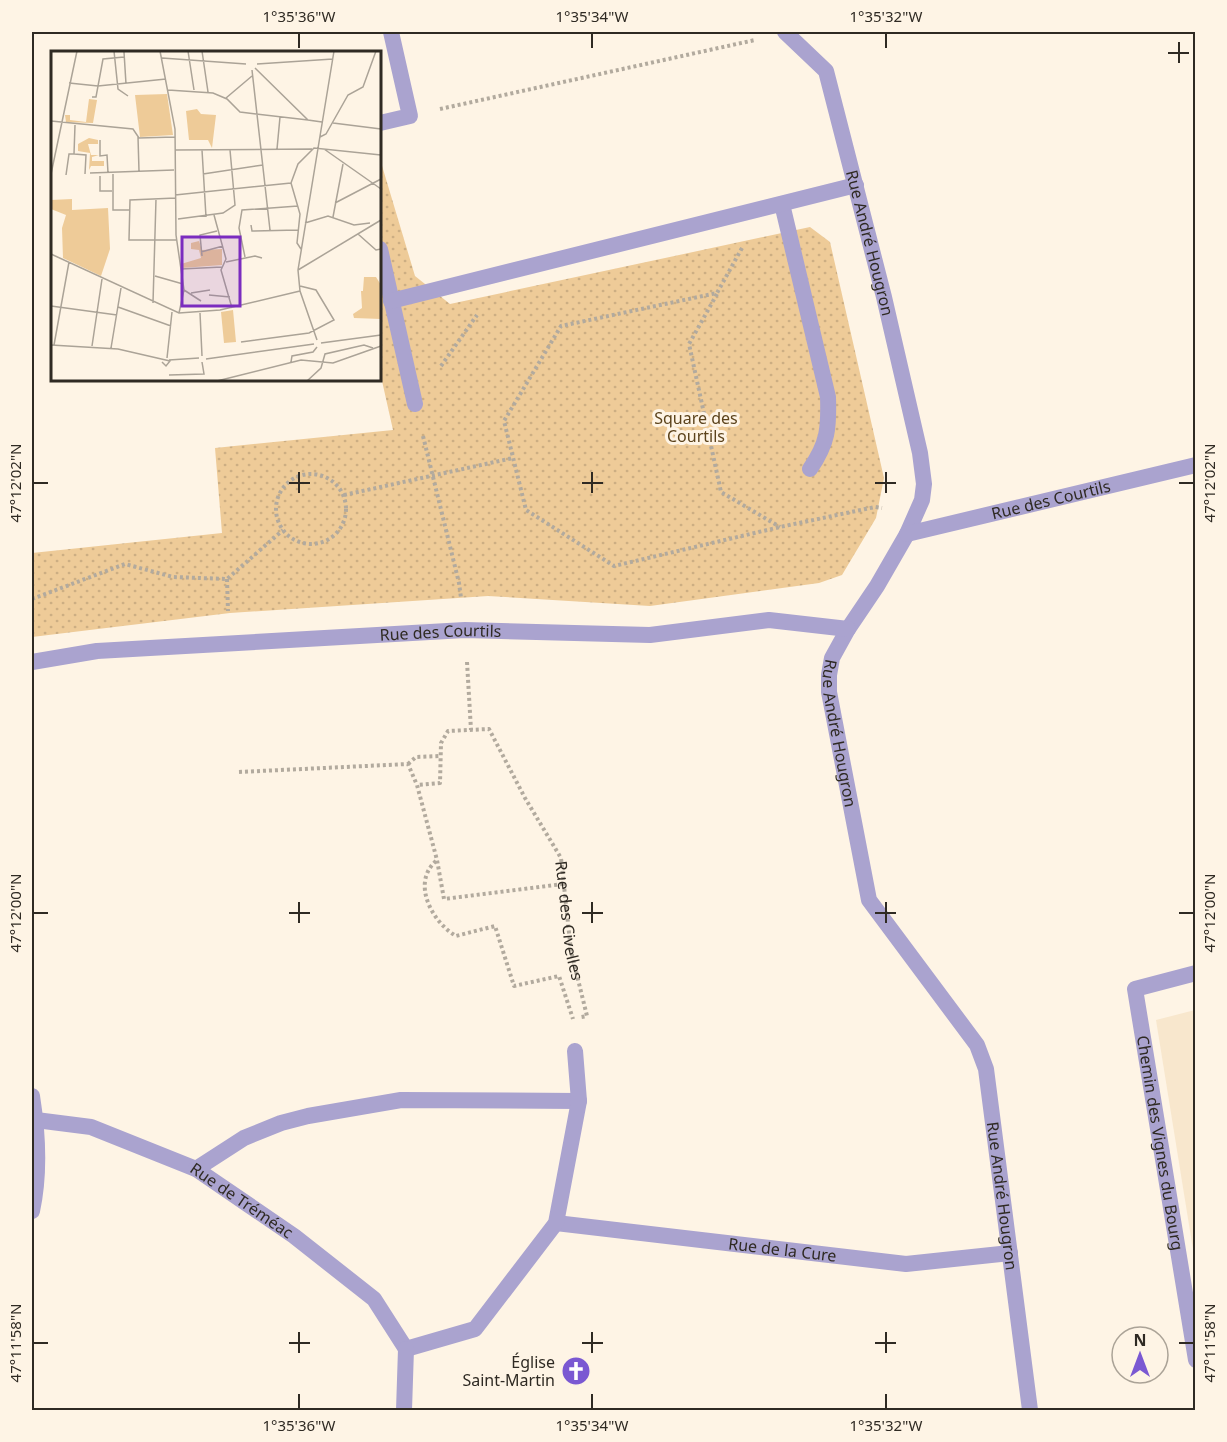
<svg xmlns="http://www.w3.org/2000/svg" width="1227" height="1442" font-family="'Noto Sans',sans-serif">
	<defs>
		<pattern id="park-dots" width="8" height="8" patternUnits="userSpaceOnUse" patternTransform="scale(1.5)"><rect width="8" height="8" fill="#eecb98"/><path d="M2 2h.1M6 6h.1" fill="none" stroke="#ccae83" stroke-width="1.8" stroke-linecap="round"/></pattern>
	</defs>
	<rect width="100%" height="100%" fill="#fef4e5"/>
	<path fill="#f8e7cd" d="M1195 1010H1196L1195 1262 1156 1020Z"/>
	<path fill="url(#park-dots)" d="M380 159 415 276 450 304 810 227 830 242 884 478 876 518 842 575 819 583 650 606 488 596 230 613 32 637V553L222 533 215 448 393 430 380 372Z"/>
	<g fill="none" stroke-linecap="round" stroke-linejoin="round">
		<g stroke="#b2aa9e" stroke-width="4" stroke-dasharray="3 3" stroke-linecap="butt">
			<path d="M440 109 755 40"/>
			<path d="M742 248 717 293 561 326 504 421 526 510 614 566 780 527 875 507 882 508"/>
			<path d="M717 294 689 344 721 492 780 527"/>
			<path d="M441 366 477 315"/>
			<path d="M423 436 459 583 461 598"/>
			<circle cx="311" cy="509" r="35"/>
			<path d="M344 495 513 458"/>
			<path d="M227 579 228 611"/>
			<path d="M32 599 125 564 173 577 227 579 283 530"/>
			<path d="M467 662 471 730"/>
			<path d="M408 764 416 757 441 756"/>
			<path d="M239 772 408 764 417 785"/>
			<path d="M436 861C411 883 432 922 456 936L495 926 514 986 559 976 573 1019"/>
			<path id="s1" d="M563 884 444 899 437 860 417 785 440 783 441 743 448 731 489 729 525 798 561 858 571 951 587 1016 581 1017"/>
		</g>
		<g stroke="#aaa3cf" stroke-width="16">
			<path d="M782 204 828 397C829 428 828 443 810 469"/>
			<path id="s2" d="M1196 973 1135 989 1196 1360"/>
		</g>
		<g stroke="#aaa3cf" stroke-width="16">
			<path id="s3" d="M785 32 826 71 884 297 920 453 924 484 922 500 907 534 877 586 848 629 832 658 829 675V692L869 900 977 1045 986 1069 1030 1410"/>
			<path d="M380 123 410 116 391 32"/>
			<path d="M380 249 415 404"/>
			<path d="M391 301 856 185"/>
			<path id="s4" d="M907 534 1196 465"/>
			<path id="s5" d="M32 662 97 651 465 630 650 635 769 620 848 629"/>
			<path d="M32 1096C38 1134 40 1174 32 1211"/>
			<path id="s6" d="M36 1120 91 1127 196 1169 294 1236 374 1299 406 1349"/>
			<path d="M196 1169 244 1138 281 1123 308 1116 401 1100 579 1101"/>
			<path id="s7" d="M556 1223 906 1264 1010 1253"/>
			<path d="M406 1349 475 1329 556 1223 579 1101 575 1051"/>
			<path d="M404 1410 406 1349"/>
		</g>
	</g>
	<path fill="none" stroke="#2f2a23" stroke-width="2" d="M299 33V48M592 33V48M886 33V48M1179 42V63M1168 53H1189M299 472V493M592 472V493M886 472V493M33 483H48M289 483H310M582 483H603M875 483H896M1179 483H1194M299 902V923M592 902V923M886 902V923M33 913H48M289 913H310M582 913H603M875 913H896M1179 913H1194M299 1332V1353M592 1332V1353M886 1332V1353M33 1343H48M289 1343H310M582 1343H603M875 1343H896M1179 1343H1194M299 1394V1409M592 1394V1409M886 1394V1409"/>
	<defs>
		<g id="church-disc" transform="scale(1.5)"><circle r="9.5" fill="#7a58d2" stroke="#fef4e5"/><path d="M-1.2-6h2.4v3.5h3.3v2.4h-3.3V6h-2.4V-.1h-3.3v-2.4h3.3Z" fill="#fff"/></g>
	</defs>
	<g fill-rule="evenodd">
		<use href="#church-disc" x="576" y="1371"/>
	</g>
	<g text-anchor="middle" stroke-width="6" stroke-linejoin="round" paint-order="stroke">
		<g font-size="16" fill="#2f2a23" stroke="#fef4e5">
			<text dy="6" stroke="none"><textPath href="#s3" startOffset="234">Rue André Hougron</textPath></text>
			<text dy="6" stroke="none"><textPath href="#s4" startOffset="148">Rue des Courtils</textPath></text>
			<text dy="6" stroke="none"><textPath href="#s5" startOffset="410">Rue des Courtils</textPath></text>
			<text dy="6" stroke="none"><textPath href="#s3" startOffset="756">Rue André Hougron</textPath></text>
			<text dy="6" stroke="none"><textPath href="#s1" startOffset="566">Rue des Civelles</textPath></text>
			<text dy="6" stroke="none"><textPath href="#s2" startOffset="219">Chemin des Vignes du Bourg</textPath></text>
			<text dy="6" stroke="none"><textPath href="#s3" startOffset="1260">Rue André Hougron</textPath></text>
			<text dy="6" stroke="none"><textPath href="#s6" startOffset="224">Rue de Tréméac</textPath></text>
			<text dy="6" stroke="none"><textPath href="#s7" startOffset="228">Rue de la Cure</textPath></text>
		</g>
		<g font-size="16" fill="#5c431b" stroke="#fef4e5">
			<text x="696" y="424">Square des<tspan x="696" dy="18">Courtils</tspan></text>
		</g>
		<g font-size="16" fill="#2f2a23" stroke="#fef4e5" text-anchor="end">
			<text x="555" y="1368">Église<tspan x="555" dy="18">Saint-Martin</tspan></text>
		</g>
	</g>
	<g transform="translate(51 51)">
		<rect width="330" height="330" fill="#fef4e5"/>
		<path d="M38 48 46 49 42 72 15 71 14 64H19V69L35 71ZM38 87 47 89V93H37L40 104H48L41 106V110H53V115H40L38 119 39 102 27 100V93ZM313 226H325L330 234V253H311Z" fill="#eecb98"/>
		<path d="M116 43 122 84 89 86 84 44ZM182 259 185 291 173 292 170 261Z" fill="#eecb98"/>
		<path d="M146 58 150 63 165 64 161 97 157 89H138L135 60ZM21 148V159L57 157 59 198 50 225 12 207 11 177 15 164 0 158V149ZM148 190 151 199 171 198V214L131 217 130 213 150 207 148 199 140 198V192ZM310 240H330V268L303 267 302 263 311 257Z" fill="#eecb98"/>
		<path fill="none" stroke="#aba397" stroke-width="1.5" d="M63 0 67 38 77 45M109 0 124 78 125 184 133 239 128 262M137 0 143 39M151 0 157 41M73 1 75 33M111 7 195 13M206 13 282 8M204 17 257 69 271 71M201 19 219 179M18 32 47 35 115 28M117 39 162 42 176 48 189 61 257 69M41 46H45L52 8 73 6M175 47 201 25M0 70 82 78 88 87 124 86M282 72 330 78M87 86 88 120M269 86 275 83 297 44 312 36 325 0M49 89V105L56 104 57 122M226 98 229 66M273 98 330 138M124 99 261 98M151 99 155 166M23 103 35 104 34 123M23 103 24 74M39 122 123 119M0 123 26 0M62 123V159H79M152 123 212 114M15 124 18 103H23M49 125V140H61M124 144 240 132M125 147 79 149 78 189H125M284 152 330 128M163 164 175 208 170 219 181 257M282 166 292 113M127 168 172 162 184 154 179 99M254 172 277 165 303 174 319 172M200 174 201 180 247 179M307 183 325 199 330 198M250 198 246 192 249 163 240 132 247 113 263 97 330 104M150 201 172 195M0 203 128 262 169 259 249 240M151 205 149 184 166 180M194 206 188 177 191 159 247 155M175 211 204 205 211 207M130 218 171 216M247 219 330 169M104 225 132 233M133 239 150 250M140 242 159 239M158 244 179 246M102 252 105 148M0 255 66 264M67 256 120 275M149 262 151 305M266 289 249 240 247 219 283 0M190 291 258 282 283 269 265 239 249 235M270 292 330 284M0 294 67 298 119 310 115 315 111 311M3 294 18 211M41 295 51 228M60 297 70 237M116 307 121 261M155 308 263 293M118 309 148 307M240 311 241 305 262 301 266 296M118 324 153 323 151 311M166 330 250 309 282 312 330 295M256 330 270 317 274 303 313 294 322 297"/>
		<path fill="#7b2cbf" fill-opacity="0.15" stroke="#7b2cbf" stroke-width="3" d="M131 186H189V255H131Z"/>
		<rect width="330" height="330" fill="none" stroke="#2f2a23" stroke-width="3"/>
	</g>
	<rect width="1227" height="1442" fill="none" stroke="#fef4e5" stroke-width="66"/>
	<g transform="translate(1140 1355)"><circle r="28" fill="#fef4e5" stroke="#aba397" stroke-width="1.5"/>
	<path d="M0-4.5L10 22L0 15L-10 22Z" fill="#7a58d2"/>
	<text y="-9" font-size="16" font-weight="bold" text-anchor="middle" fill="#2f2a23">N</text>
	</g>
	<rect x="33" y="33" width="1161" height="1376" fill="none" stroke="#2f2a23" stroke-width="2"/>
	<g font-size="15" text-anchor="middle" fill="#2f2a23">
		<text x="299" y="22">1°35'36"W</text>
		<text x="592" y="22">1°35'34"W</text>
		<text x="886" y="22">1°35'32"W</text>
		<text transform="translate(16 483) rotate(-90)" y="5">47°12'02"N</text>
		<text transform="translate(1210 483) rotate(-90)" y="5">47°12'02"N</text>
		<text transform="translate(16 913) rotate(-90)" y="5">47°12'00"N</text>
		<text transform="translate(1210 913) rotate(-90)" y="5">47°12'00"N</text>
		<text transform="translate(16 1343) rotate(-90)" y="5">47°11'58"N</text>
		<text transform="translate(1210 1343) rotate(-90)" y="5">47°11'58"N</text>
		<text x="299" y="1431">1°35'36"W</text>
		<text x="592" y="1431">1°35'34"W</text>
		<text x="886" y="1431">1°35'32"W</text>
	</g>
</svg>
